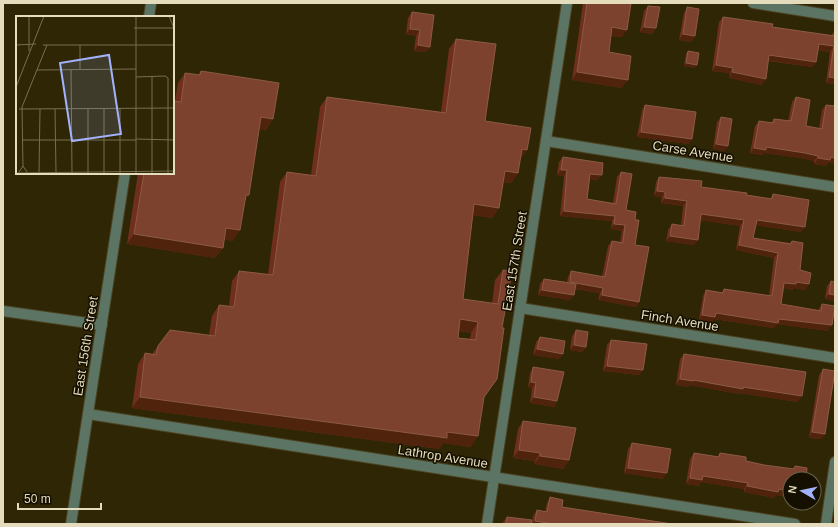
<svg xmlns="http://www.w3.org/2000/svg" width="838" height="527" font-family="Helvetica,sans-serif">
	<rect width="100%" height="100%" fill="#2e2605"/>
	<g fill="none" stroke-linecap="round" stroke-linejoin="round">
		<g stroke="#4b4322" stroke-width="12">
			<g id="minor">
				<path d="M753 3 835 16"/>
				<path d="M149 17 151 3"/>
				<path d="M546 141 835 187"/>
				<path d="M520 308 835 358"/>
				<path d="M3 311 102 325"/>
				<path d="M88 414 795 524"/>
				<path d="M71 524 125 173"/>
				<path d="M487 524 567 3"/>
				<path d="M826 524 835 462"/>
			</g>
		</g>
		<use href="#minor" stroke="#5c7463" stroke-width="10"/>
	</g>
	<g fill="#702f1d" fill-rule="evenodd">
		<path d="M583 3H631L622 37 611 36 609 52 622 88 572 80Z"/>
		<path d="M648 6 656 28 652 34 640 32 644 11Z"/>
		<path d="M687 7 695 36 691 42 679 40 684 13Z"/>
		<path d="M412 12 430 47 426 52 414 51 416 36 406 34 408 18Z"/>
		<path d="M723 17 772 27 832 36V34L835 31V84L826 83 830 52 818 50 816 62 812 67 768 61 762 85 729 78 730 73 712 71 719 22Z"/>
		<path d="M456 39 485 121 520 160 518 173 511 183 503 182 499 208 492 218 473 215 463 299 492 304 495 280 503 270 484 398 471 447 443 443 439 449 132 408 138 364 145 353 152 354 170 330 209 335 212 316 219 305 229 306 232 281 239 271 268 274 280 182 287 172 311 175 320 107 327 97 441 112 449 49ZM459 331 471 333 470 339 458 338Z"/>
		<path d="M688 51 695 68 684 66 686 54Z"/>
		<path d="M201 71 273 119 266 130 259 129 245 201 233 241 224 239 223 248 215 258 127 244 138 173H173L175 101 178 83 185 73 198 75Z"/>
		<path d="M796 97 806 126 819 128 822 110 826 105 828 163 826 166 814 164V161L801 158 764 153 762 155 750 153 755 126 759 121 771 123 774 119 788 121 792 102Z"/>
		<path d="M645 105 692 139 688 144 637 137 642 110Z"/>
		<path d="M721 117 728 146 724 151 713 149 717 122Z"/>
		<path d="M563 157 598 180 590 179 587 199 613 203 617 177 621 172 626 210 635 220V245L639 302 636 307 598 300 600 293 575 289 570 300 538 295 540 284 544 279 567 282 568 277 571 271 602 277 608 246 612 241 620 242 622 231 611 229 612 221 560 216 564 176 557 175 559 162Z"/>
		<path d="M659 177 701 187 770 199 773 194 801 232 756 225 753 238 790 243 792 241 805 290 794 288 792 290 784 288 781 304 818 310 822 304 828 331 777 324 774 328 714 319 712 322 699 320 703 296 706 290 721 293 724 289 769 296 774 258 736 250 740 226 701 220 694 245 666 241 668 230 672 224 681 226 683 206 661 203 662 197 654 196 656 182Z"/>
		<path d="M831 281 835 301 825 299 827 286Z"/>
		<path d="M576 330 586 347 582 352 570 350 572 336Z"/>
		<path d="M540 337 559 359 533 355 536 342Z"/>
		<path d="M611 340 643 370 639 375 603 371 607 345Z"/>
		<path d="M684 354 798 402 740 393 739 394 690 385 689 387 676 385 680 359Z"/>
		<path d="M533 367 557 401 554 407 530 403 532 388 528 387 530 373Z"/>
		<path d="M823 369 825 434 821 439 809 438 819 375Z"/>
		<path d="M523 421 569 460 563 469 534 464 535 461 513 458 518 429Z"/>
		<path d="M632 443 663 479 624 473 628 449Z"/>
		<path d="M694 453 717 457 720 453 746 461 764 465 793 469 795 466 807 468 790 479V497L776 495 774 498 744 492V489L701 482 699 486 686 484 690 459Z"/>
		<path d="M550 497 562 507 672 524H532L533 516 537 510 545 512 547 503Z"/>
		<path d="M507 517 531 524H503V522Z"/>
	</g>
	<g fill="#50240c">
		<path d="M612 27 627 30 622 37 607 35Z"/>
		<path d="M644 27 656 28 652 34 640 32Z"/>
		<path d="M410 29 420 30 416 36 406 34Z"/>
		<path d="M683 34 695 36 691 42 679 40Z"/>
		<path d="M819 44 834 46 830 52 816 49Z"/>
		<path d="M418 45 430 47 426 52 414 51Z"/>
		<path d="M769 55 816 62 812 67 765 60Z"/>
		<path d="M686 63 697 65 695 68 684 66Z"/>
		<path d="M716 65 733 68 730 73 712 71Z"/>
		<path d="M577 72 628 80 622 88 572 80Z"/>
		<path d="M732 72 766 79 762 85 729 78Z"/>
		<path d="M829 77 835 78V84L826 83Z"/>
		<path d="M261 117 273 119 266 130 253 128Z"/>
		<path d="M641 132 692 139 688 144 637 137Z"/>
		<path d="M716 144 728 146 724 151 713 149Z"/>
		<path d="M766 147 805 153 818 156 814 161 801 158 764 153 762 155 750 153 754 148Z"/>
		<path d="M522 149 527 150 520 160Z"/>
		<path d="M831 157 835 158V164L828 163 826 166 814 164 818 158Z"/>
		<path d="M561 170H567L564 176 557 175Z"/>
		<path d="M505 171 518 173 511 183 497 181Z"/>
		<path d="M590 174 602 175 598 180 587 179Z"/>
		<path d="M657 191 665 192 662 197 654 196Z"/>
		<path d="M246 195H249L241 206Z"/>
		<path d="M665 198 687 201 683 206 661 203Z"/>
		<path d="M474 204 499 208 492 218 467 214Z"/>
		<path d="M564 211 615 216 612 221 560 216Z"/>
		<path d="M701 214 744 220 740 226 698 220Z"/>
		<path d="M757 220 805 227 801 232 753 225Z"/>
		<path d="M614 224 625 225 622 231 611 229Z"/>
		<path d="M226 228 240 230 233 241 218 239Z"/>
		<path d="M134 234 223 248 215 258 127 244Z"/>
		<path d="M670 236 698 240 694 245 666 241Z"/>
		<path d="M739 245 778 253 774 258 736 250Z"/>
		<path d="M570 282 603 288 600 293 566 287Z"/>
		<path d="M796 282 809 284 805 290 794 288 792 290 781 288 784 283Z"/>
		<path d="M542 290 574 295 570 300 538 295Z"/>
		<path d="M829 294 835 295V301L825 299Z"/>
		<path d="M602 295 639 302 636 307 598 300Z"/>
		<path d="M716 313 779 319 832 325 828 331 777 324 774 328 714 319 712 322 699 320 702 315Z"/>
		<path d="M460 319 478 322 471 333 453 330Z"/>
		<path d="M574 345 586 347 582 352 570 350Z"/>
		<path d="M537 349 563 354 559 359 533 355Z"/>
		<path d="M607 366 643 370 639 375 603 371Z"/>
		<path d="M680 379 693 380 802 396 798 402 740 393 739 394 690 385 689 387 676 385Z"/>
		<path d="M531 382 536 383 532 388 528 387Z"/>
		<path d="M140 397 447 432 478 436 471 447 443 443 439 449 132 408Z"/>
		<path d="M534 397 557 401 554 407 530 403Z"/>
		<path d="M812 432 825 434 821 439 809 438Z"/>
		<path d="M519 450 540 453 535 461 513 458Z"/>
		<path d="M540 456 569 460 563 469 534 464Z"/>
		<path d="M628 468 667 473 663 479 624 473Z"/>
		<path d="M703 476 748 483 744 489 701 482 699 486 686 484 690 478Z"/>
		<path d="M747 486 779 489 790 491V497L776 495 774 498 744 492Z"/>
		<path d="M535 521 553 524H533Z"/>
	</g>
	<g fill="#7c422e" stroke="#8c5a45" fill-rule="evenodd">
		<path d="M587 3H631L627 30 612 27 609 52 631 56 628 80 577 72Z"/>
		<path d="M648 6 660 7 656 28 644 27Z"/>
		<path d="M687 7 699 9 695 36 683 34Z"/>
		<path d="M412 12 434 15 430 47 418 45 420 30 410 29Z"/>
		<path d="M723 17 773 24 772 27 835 36V78L829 77 834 46 819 44 816 62 769 55 766 79 732 72 733 68 716 65Z"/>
		<path d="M456 39 496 44 485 121 531 128 527 150 522 149 518 173 505 171 499 208 474 204 463 299 498 304 503 270 512 271 502 328H504L497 379 484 397 478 436 447 432V438L140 397 145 353 156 355 158 346 170 330 215 336 219 305 234 307 239 271 273 275 287 172 316 176 327 97 446 113ZM460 319 478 322 476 340 458 338Z"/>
		<path d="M688 51 699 53 697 65 686 63Z"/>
		<path d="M201 71 279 83 273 119 261 117 249 195H246L240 230 226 228 223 248 134 234 144 173H173V101L181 102 185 73 200 75Z"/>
		<path d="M796 97 810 100 806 126 822 129 826 105 835 106V129L834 138H835V158L831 157 830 160 818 158V156L805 153 766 147V150L754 148 759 121 773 123 774 119 791 121Z"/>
		<path d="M645 105 696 112 692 139 641 132Z"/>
		<path d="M721 117 732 119 728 146 716 144Z"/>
		<path d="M563 157 603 163 602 175 590 174 587 199 616 204 621 172 632 174 626 210 636 212 635 220H639L635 245 649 247 639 302 602 295 603 288 570 282 571 271 605 277 612 241 623 243 625 225 614 224 615 216 564 211 567 170H561Z"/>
		<path d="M659 177 702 181 701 187 747 193 746 195 772 199 773 194 809 200 805 227 757 220 753 238 791 244 792 241 803 243 800 270 811 273 809 284 796 282V284L784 283 781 304 821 311 822 304 835 306 832 325 779 319 778 323 716 313 715 317 702 315 706 290 723 293 724 289 772 296 778 253 739 245 744 220 701 214 698 240 670 236 672 224 684 226 687 201 665 198V192L657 191Z"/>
		<path d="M544 279 576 284 574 295 542 290Z"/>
		<path d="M831 281 835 282V295L829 294Z"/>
		<path d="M576 330 588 332 586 347 574 345Z"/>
		<path d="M540 337 565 341 563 354 537 349Z"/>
		<path d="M611 340 647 344 643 370 607 366Z"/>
		<path d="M684 354 806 372 802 396 743 387V389L693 380V381L680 379Z"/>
		<path d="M533 367 564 372 557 401 534 397 536 383 531 382Z"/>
		<path d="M823 369 835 371 825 434 812 432Z"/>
		<path d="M523 421 576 428 569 460 540 456V453L519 450Z"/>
		<path d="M632 443 671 449 667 473 628 468Z"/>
		<path d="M694 453 719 457 720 453 746 457V461L764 465 794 469 795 466 807 468 806 479H790V491L779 489 778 492 747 486 748 483 703 476 702 480 690 478Z"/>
		<path d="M550 497 563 500 562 507 672 524H553L535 521 537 510 547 512Z"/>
		<path d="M507 517 532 520 531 524H506Z"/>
	</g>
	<g text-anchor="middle" stroke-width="3" stroke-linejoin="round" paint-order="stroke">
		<g font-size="13" fill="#e4dcbd" stroke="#150f00">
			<text transform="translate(693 151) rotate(9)" y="5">Carse Avenue</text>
			<text transform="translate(514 261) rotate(-81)" y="5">East 157th Street</text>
			<text transform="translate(680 320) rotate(9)" y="5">Finch Avenue</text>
			<text transform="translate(85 346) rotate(-81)" y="5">East 156th Street</text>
			<text transform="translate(443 456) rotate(9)" y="5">Lathrop Avenue</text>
		</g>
	</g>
	<g transform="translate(16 16)">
		<rect width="158" height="158" fill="#2e2605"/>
		<path fill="none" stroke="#776f4f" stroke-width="1" d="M13 0V35M153 0 158 12M118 12H158M0 29 20 28M27 29H158M64 29V53M55 53 56 157M21 54 120 53M136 60V158M120 61 149 60 152 62V158M0 71 28 0M104 92V158M3 93 158 92M39 93 40 156M120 123 158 124M7 124H120M7 150 6 91 31 29M3 156 7 150 11 156M23 156 24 93M0 157 158 155M120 157V0M72 158V92M88 158V92"/>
		<path fill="#a3b2fd" fill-opacity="0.15" stroke="#a3b2fd" stroke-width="2" d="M93 39 105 118 56 125 44 47Z"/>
		<rect width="158" height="158" fill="none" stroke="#e4dcbd" stroke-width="2"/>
	</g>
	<rect width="838" height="527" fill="none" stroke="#e4dcbd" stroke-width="8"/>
	<g transform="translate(802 491) rotate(279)"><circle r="19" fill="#150f00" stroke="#68614c"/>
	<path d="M0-3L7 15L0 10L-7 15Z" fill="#a3b2fd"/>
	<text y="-6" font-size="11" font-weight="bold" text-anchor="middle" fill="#e4dcbd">N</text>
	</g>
	<path d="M18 503v6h83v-6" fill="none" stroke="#e4dcbd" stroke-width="2"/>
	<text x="24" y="503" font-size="12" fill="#e4dcbd" stroke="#150f00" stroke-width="3" paint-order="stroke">50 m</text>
</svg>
